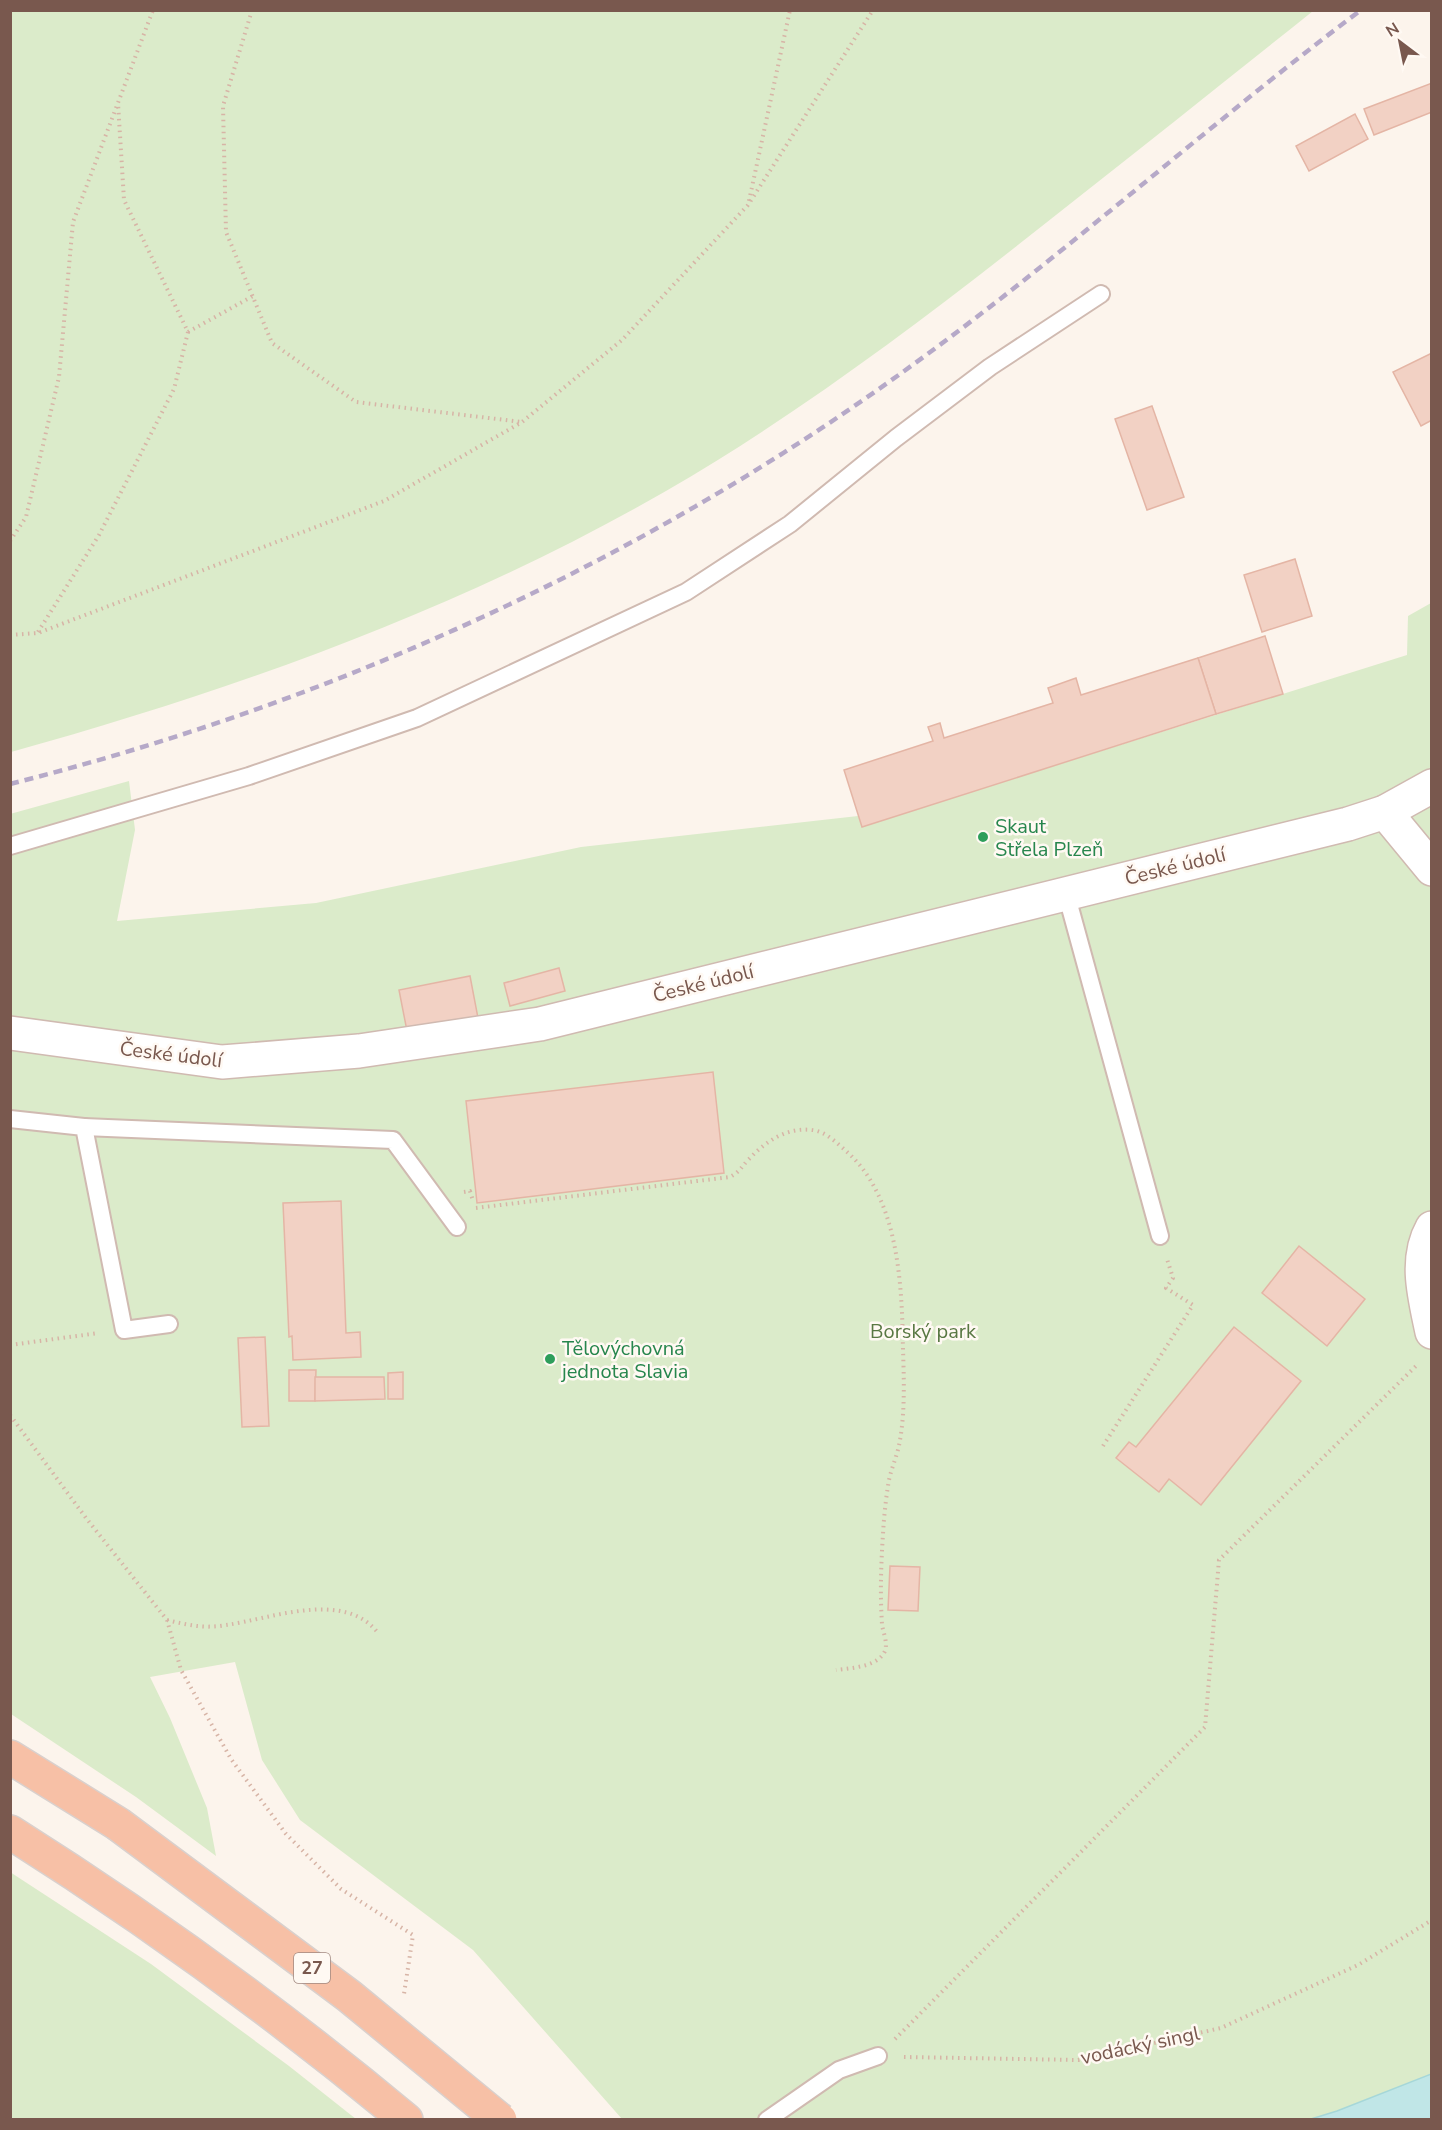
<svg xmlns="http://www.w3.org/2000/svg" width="1442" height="2130" font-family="'Nunito Sans',sans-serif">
	<rect width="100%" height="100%" fill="#fcf4ec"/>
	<g fill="#dbebca">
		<path d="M11 10H1313V11C1234 74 1155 137 1075 200 944 304 811 407 666 491 461 609 237 689 11 752Z"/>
		<path d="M1431 603V2074L1337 2111 1311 2119H622L473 1950 300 1820 262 1760 235 1662 150 1677 170 1718 207 1808 216 1856 136 1797 11 1714 10 814 129 781 135 830 117 921 316 903 581 847 858 816 862 826 1407 655 1408 616Z"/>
		<path d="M10 1872 151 1964 289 2066 356 2119H11Z"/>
	</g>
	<path fill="#c0e6e7" stroke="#a6d7d8" stroke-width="1.5" d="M1431 2074V2119H1311L1337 2111Z"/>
	<g fill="#f2d1c4" stroke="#e4b5a5" stroke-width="1.5">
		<path d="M1432 83V112L1374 135 1364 109Z"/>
		<path d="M1355 114 1368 139 1309 171 1296 146Z"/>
		<path d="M1432 353V420L1421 426 1393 372Z"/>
		<path d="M1152 406 1184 497 1147 510 1115 419Z"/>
		<path d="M1295 559 1312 616 1262 632 1244 575Z"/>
		<path d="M1265 636 1283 694 1216 714 1198 658Z"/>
		<path d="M1198 658 1216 714 862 827 844 770 933 741 928 727 940 723 944 738 1053 703 1048 688 1076 678 1081 695Z"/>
		<path d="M559 968 565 991 510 1006 504 983Z"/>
		<path d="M470 976 478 1018 407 1031 399 990Z"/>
		<path d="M713 1072 724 1173 477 1203 466 1101Z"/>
		<path d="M341 1201 346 1333 360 1332 361 1357 293 1360 292 1336 289 1337 283 1203Z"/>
		<path d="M1299 1246 1365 1299 1327 1346 1262 1293Z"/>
		<path d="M1234 1327 1301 1381 1201 1505 1169 1479 1159 1492 1116 1458 1129 1442 1136 1447Z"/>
		<path d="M265 1337 269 1426 242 1427 238 1338Z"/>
		<path d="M289 1370H316L315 1401H289Z"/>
		<path d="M403 1372V1399H388V1373Z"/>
		<path d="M315 1377H384L385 1399 315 1401Z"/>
		<path d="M890 1566 920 1567 918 1611 888 1610Z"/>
	</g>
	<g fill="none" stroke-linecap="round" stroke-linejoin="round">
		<g stroke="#d0bab1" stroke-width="20">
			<g id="service">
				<path d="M10 846 249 776 417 718 686 592 790 524 896 438 990 367 1101 294"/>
				<path d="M1066 893 1160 1236"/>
				<path d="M10 1119 84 1127 124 1330 169 1324"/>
				<path d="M84 1127 393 1140 457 1227"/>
				<path d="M767 2120 839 2070 878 2056"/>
			</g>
		</g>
		<g stroke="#d0bab1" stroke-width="36">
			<g id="minor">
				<path d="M1385 812 1432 869"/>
				<path d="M10 1033 222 1062 359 1051 540 1024 1348 824 1385 812 1432 786"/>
				<path d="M1432 1228C1414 1260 1425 1298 1432 1332"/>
			</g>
		</g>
		<g stroke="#d9d0cd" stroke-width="36">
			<g id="trunk">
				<path d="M10 1757 118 1824"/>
				<path d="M10 1832C148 1919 281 2016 406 2120"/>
			</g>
		</g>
		<g stroke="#d7b4a6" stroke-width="4" stroke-dasharray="1.5 4.5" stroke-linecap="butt">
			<path d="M252 10 223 106 226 232 272 343 356 402 522 422"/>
			<path d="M749 201 790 10"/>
			<path d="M188 332 253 296"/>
			<path d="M10 541 26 517 59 377 73 222 153 10"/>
			<path d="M38 632 99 535 174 389 188 332 124 200 118 103"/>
			<path d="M10 635 38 633 384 501 522 422 622 340 748 205 873 10"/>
			<path d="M464 1192 470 1191 473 1201"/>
			<path d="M476 1208 730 1177C741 1171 741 1167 749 1159 766 1141 787 1127 812 1130 825 1131 837 1143 846 1151 899 1197 902 1285 903 1350 904 1378 905 1412 900 1440 898 1454 892 1466 889 1480 886 1497 884 1516 883 1534 881 1564 880 1594 882 1624 883 1633 888 1642 885 1651 878 1667 851 1668 836 1670"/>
			<path d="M10 1345 99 1333"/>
			<path d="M10 1415 86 1518 167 1620 181 1670 231 1759 286 1834 341 1889 413 1935 404 1994"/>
			<path d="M1103 1446 1193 1305 1166 1288 1173 1278 1167 1259"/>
			<path d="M167 1620C187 1625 205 1629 226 1625 271 1619 344 1589 378 1633"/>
			<path d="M895 2039 1205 1727 1219 1560 1418 1364"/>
			<path d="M904 2057 1078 2060 1221 2028 1358 1965 1432 1920"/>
		</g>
		<use href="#service" stroke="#fff" stroke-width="16"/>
		<use href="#minor" stroke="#fff" stroke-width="33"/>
		<use href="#trunk" stroke="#f7c0a6" stroke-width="33"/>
		<path stroke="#b6a9c8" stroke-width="4.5" stroke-dasharray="9 6" stroke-linecap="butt" d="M10 784C319 706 615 574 876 391 1045 273 1196 134 1361 10"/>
		<g stroke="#d9d0cd" stroke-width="36" stroke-linecap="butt">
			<path id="trunk-bridge" d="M118 1824 349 1996 500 2120"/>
		</g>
		<use href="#trunk-bridge" stroke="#f7c0a6" stroke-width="33"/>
	</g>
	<g fill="#2e9e5b" stroke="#fff9f3" stroke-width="2">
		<circle cx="983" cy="837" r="6"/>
		<circle cx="550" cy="1359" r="6"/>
	</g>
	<g text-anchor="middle" stroke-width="5" stroke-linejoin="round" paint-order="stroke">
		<rect fill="#fff9f3" stroke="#a18880" stroke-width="1.5" x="294" y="1953" width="36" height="30" rx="4.5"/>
		<g font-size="18" font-weight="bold" fill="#79584e">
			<text x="312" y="1974">27</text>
		</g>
		<g font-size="20" fill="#27864d" stroke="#fff9f3" text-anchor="start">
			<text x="995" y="833">Skaut<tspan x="995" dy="23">Střela Plzeň</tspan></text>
			<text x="562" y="1355">Tělovýchovná<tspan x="562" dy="23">jednota Slavia</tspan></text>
		</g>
		<g font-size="20" fill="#79584e" stroke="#fff9f3">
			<text transform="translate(1175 866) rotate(-14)" y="7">České údolí</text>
			<text transform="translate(703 983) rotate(-14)" y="7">České údolí</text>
			<text transform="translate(171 1054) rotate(7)" y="7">České údolí</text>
			<text transform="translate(1140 2045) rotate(-12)" y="7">vodácký singl</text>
		</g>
		<g font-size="20" fill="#597843" stroke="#fff9f3">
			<text x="923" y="1338">Borský park</text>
		</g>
	</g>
	<rect width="1442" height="2130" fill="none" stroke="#79584e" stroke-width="24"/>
	<g transform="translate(1400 42) rotate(328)" stroke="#fff9f3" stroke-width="4.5" paint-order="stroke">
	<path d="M0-4.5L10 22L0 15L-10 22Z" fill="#79584e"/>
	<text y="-9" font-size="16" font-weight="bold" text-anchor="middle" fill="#79584e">N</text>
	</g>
</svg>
